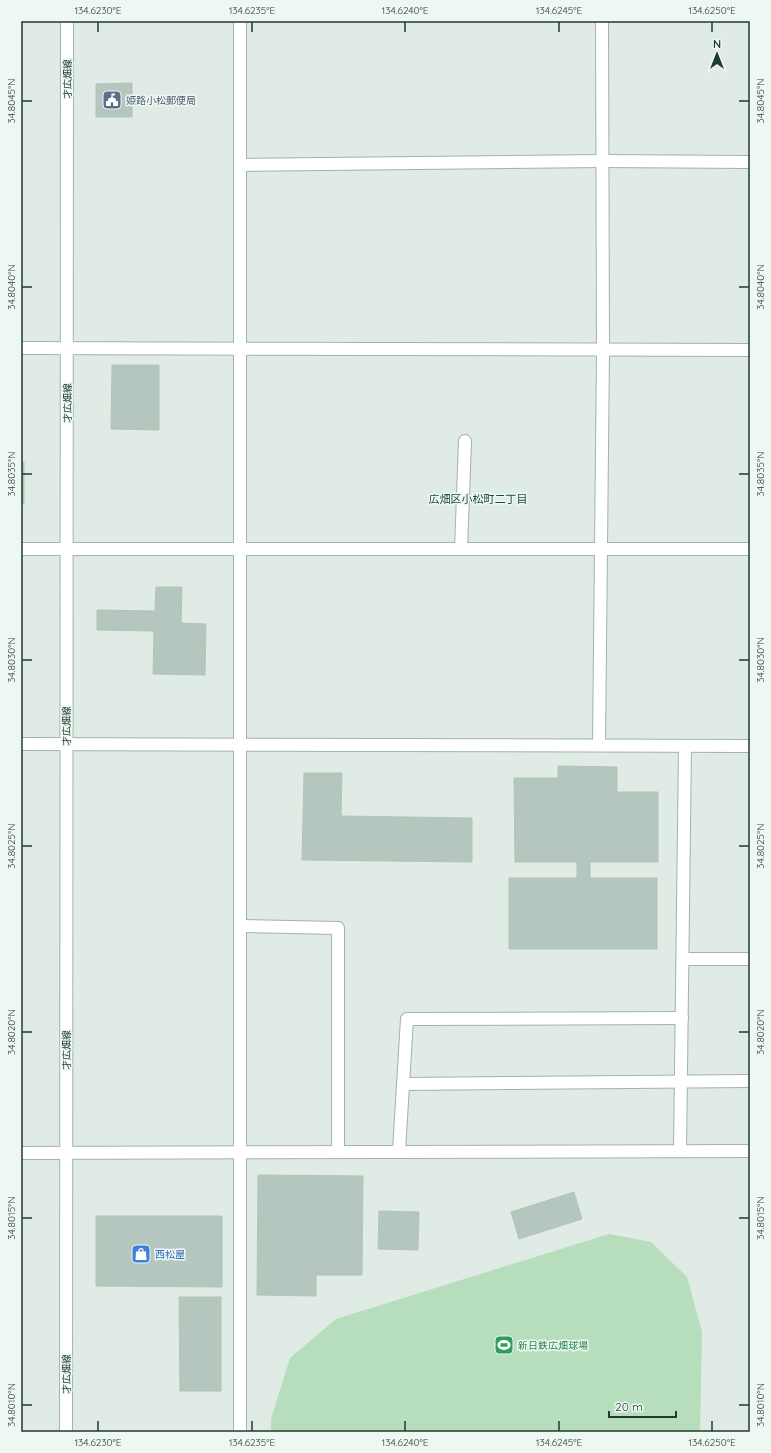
<svg xmlns="http://www.w3.org/2000/svg" width="771" height="1453" font-family="Quicksand,'Noto Sans JP',sans-serif">
	<rect width="100%" height="100%" fill="#dfebe4"/>
	<path fill="#b6ddbc" d="M609 1234 651 1242 687 1277 702 1332 700 1432H271V1419L290 1358 336 1319Z"/>
	<g fill="#b4c6bd" stroke="#b1c5ba">
		<path d="M132 83V117H96V84Z"/>
		<path d="M112 365H159V430L111 429Z"/>
		<rect x="21" y="462" width="3" height="42"/>
		<path d="M156 587H182L181 623 206 624 205 675 153 674 154 631 97 630V610L155 611Z"/>
		<path d="M558 766 617 767V792H658V862H590V878H657V949H509V878H577V862H515L514 778H558Z"/>
		<path d="M304 773H342L341 816 472 818V862L302 860Z"/>
		<path d="M258 1175 363 1176 362 1275H316V1296L257 1295Z"/>
		<path d="M574 1192 582 1219 519 1239 511 1212Z"/>
		<path d="M379 1211 419 1212 418 1250 378 1249Z"/>
		<path d="M96 1216H222V1287L96 1286Z"/>
		<path d="M179 1297H221V1391H180Z"/>
	</g>
	<g fill="none" stroke-linecap="round" stroke-linejoin="round">
		<g stroke="#a2b3aa" stroke-width="14">
			<g id="street">
				<path d="M240 165 602 161 750 162"/>
				<path d="M21 348 750 350"/>
				<path d="M461 549 465 441"/>
				<path d="M21 744 750 746"/>
				<path d="M599 745 603 350 602 21"/>
				<path d="M240 926 338 928V1151"/>
				<path d="M683 959H750"/>
				<path d="M403 1084 750 1081"/>
				<path d="M399 1151 407 1019 682 1018"/>
				<path d="M680 1151 685 746"/>
				<path d="M21 1153 750 1151"/>
				<path d="M240 1432V21"/>
			</g>
		</g>
		<g stroke="#9db7ab" stroke-width="14">
			<g id="secondary">
				<path d="M21 549H750"/>
				<path d="M66 1432 67 21"/>
			</g>
		</g>
		<use href="#street" stroke="#fff" stroke-width="12"/>
		<use href="#secondary" stroke="#fff" stroke-width="12"/>
	</g>
	<path fill="none" stroke="#1f3b30" stroke-width="1.5" d="M98 22V32M252 22V32M405 22V32M559 22V32M712 22V32M22 101H32M739 101H749M22 287H32M739 287H749M22 474H32M739 474H749M22 660H32M739 660H749M22 846H32M739 846H749M22 1032H32M739 1032H749M22 1218H32M739 1218H749M22 1405H32M739 1405H749M98 1421V1431M252 1421V1431M405 1421V1431M559 1421V1431M712 1421V1431"/>
	<defs>
		<g id="civic-square" transform="scale(1)"><rect x="-9" y="-9" width="18" height="18" rx="4" fill="#5c6f8a" stroke="#eff7f2"/><path d="M-.6-6.5H3V-4.5H.6V-3L4-1V1h2V6H-6V1h2V-1L-.6-3ZM-1.2 2.5V6h2.4V2.5Z" fill="#fff"/></g>
		<g id="shop-square" transform="scale(1)"><rect x="-9" y="-9" width="18" height="18" rx="4" fill="#3f7fe0" stroke="#eff7f2"/><path d="M-5-2.5h2.3a2.7 3.5 0 0 1 5.4 0H5L5.5 6h-11ZM-1.5-2.5h3a1.5 2.3 0 0 0-3 0Z" fill="#fff"/></g>
		<g id="stadium-square" transform="scale(1)"><rect x="-9" y="-9" width="18" height="18" rx="4" fill="#2e9e5b" stroke="#eff7f2"/><path d="M0-5a6.5 5 0 1 0 0 10a6.5 5 0 1 0 0-10ZM-3.5-1.8h7v3.6h-7Z" fill="#fff"/></g>
	</defs>
	<g fill-rule="evenodd">
		<use href="#civic-square" x="112" y="100"/>
		<use href="#shop-square" x="141" y="1254"/>
		<use href="#stadium-square" x="504" y="1345"/>
	</g>
	<g text-anchor="middle" stroke-width="3" stroke-linejoin="round" paint-order="stroke">
		<g font-size="10" fill="#1f3b30" stroke="#eff7f2">
			<text transform="translate(67 79) rotate(-90)" y="4">才広畑線</text>
			<text transform="translate(67 403) rotate(-90)" y="4">才広畑線</text>
			<text transform="translate(66 726) rotate(-90)" y="4">才広畑線</text>
			<text transform="translate(66 1050) rotate(-90)" y="4">才広畑線</text>
			<text transform="translate(66 1374) rotate(-90)" y="4">才広畑線</text>
		</g>
		<g font-size="10" fill="#4e5e75" stroke="#eff7f2" text-anchor="start">
			<text x="126" y="104">姫路小松郵便局</text>
		</g>
		<g font-size="10" fill="#366cbe" stroke="#eff7f2" text-anchor="start">
			<text x="155" y="1258">西松屋</text>
		</g>
		<g font-size="10" fill="#27864d" stroke="#eff7f2" text-anchor="start">
			<text x="518" y="1349">新日鉄広畑球場</text>
		</g>
		<g font-size="11" fill="#1b4e3b" stroke="#eff7f2">
			<text x="478" y="503">広畑区小松町二丁目</text>
		</g>
	</g>
	<rect width="771" height="1453" fill="none" stroke="#eff7f2" stroke-width="44"/>
	<g transform="translate(717 54)" stroke="#eff7f2" stroke-width="3" paint-order="stroke">
	<path d="M0-3L7 15L0 10L-7 15Z" fill="#1f3b30"/>
	<text y="-6" font-size="11" font-weight="bold" text-anchor="middle" fill="#1f3b30">N</text>
	</g>
	<path d="M609 1411v6h67v-6" fill="none" stroke="#1f3b30" stroke-width="2"/>
	<text x="615" y="1411" font-size="12" fill="#1f3b30" stroke="#eff7f2" stroke-width="3" paint-order="stroke">20 m</text>
	<rect x="22" y="22" width="727" height="1409" fill="none" stroke="#1f3b30" stroke-width="1.5"/>
	<g font-size="10" text-anchor="middle" fill="#1f3b30">
		<text x="98" y="14">134.6230°E</text>
		<text x="252" y="14">134.6235°E</text>
		<text x="405" y="14">134.6240°E</text>
		<text x="559" y="14">134.6245°E</text>
		<text x="712" y="14">134.6250°E</text>
		<text transform="translate(11 101) rotate(-90)" y="4">34.8045°N</text>
		<text transform="translate(760 101) rotate(-90)" y="4">34.8045°N</text>
		<text transform="translate(11 287) rotate(-90)" y="4">34.8040°N</text>
		<text transform="translate(760 287) rotate(-90)" y="4">34.8040°N</text>
		<text transform="translate(11 474) rotate(-90)" y="4">34.8035°N</text>
		<text transform="translate(760 474) rotate(-90)" y="4">34.8035°N</text>
		<text transform="translate(11 660) rotate(-90)" y="4">34.8030°N</text>
		<text transform="translate(760 660) rotate(-90)" y="4">34.8030°N</text>
		<text transform="translate(11 846) rotate(-90)" y="4">34.8025°N</text>
		<text transform="translate(760 846) rotate(-90)" y="4">34.8025°N</text>
		<text transform="translate(11 1032) rotate(-90)" y="4">34.8020°N</text>
		<text transform="translate(760 1032) rotate(-90)" y="4">34.8020°N</text>
		<text transform="translate(11 1218) rotate(-90)" y="4">34.8015°N</text>
		<text transform="translate(760 1218) rotate(-90)" y="4">34.8015°N</text>
		<text transform="translate(11 1405) rotate(-90)" y="4">34.8010°N</text>
		<text transform="translate(760 1405) rotate(-90)" y="4">34.8010°N</text>
		<text x="98" y="1446">134.6230°E</text>
		<text x="252" y="1446">134.6235°E</text>
		<text x="405" y="1446">134.6240°E</text>
		<text x="559" y="1446">134.6245°E</text>
		<text x="712" y="1446">134.6250°E</text>
	</g>
</svg>
